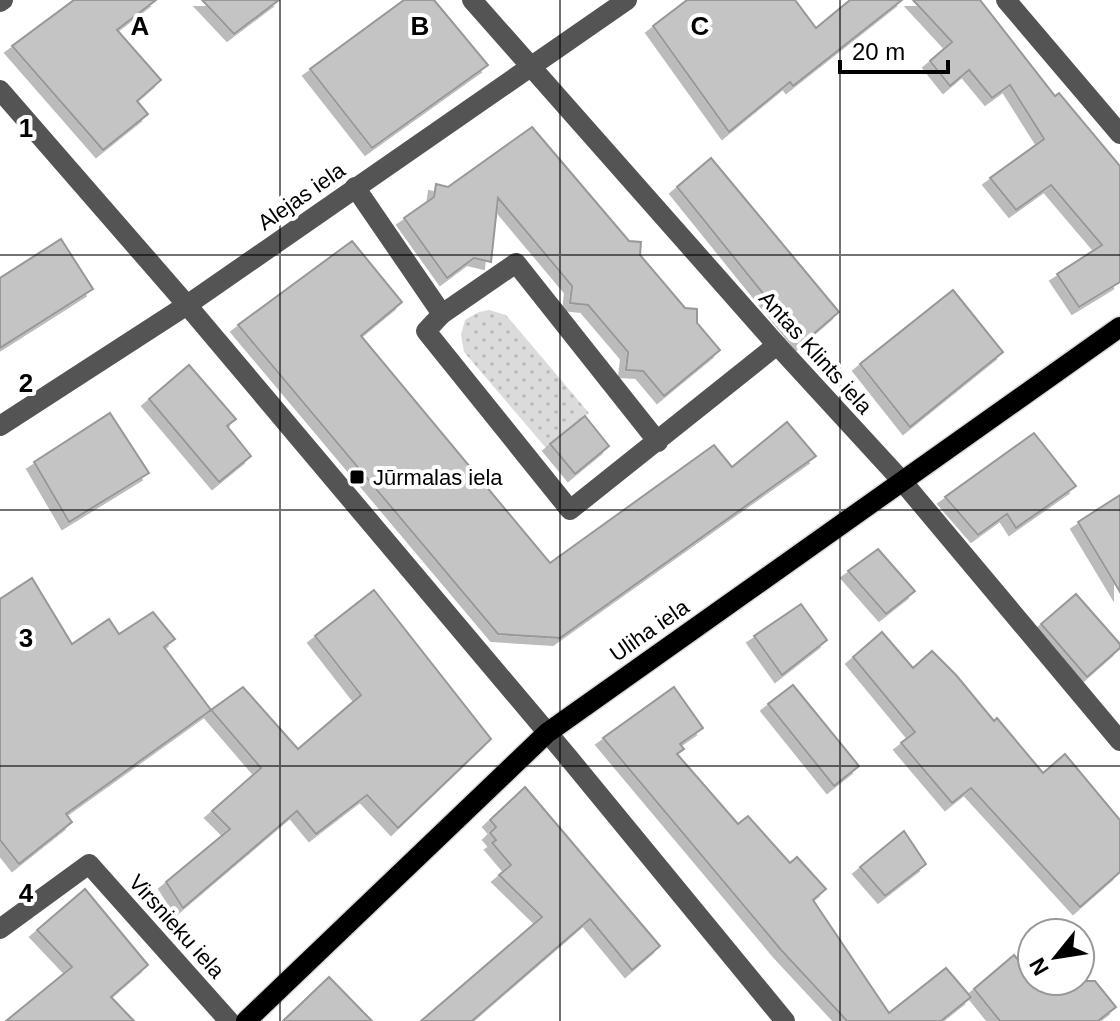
<svg xmlns="http://www.w3.org/2000/svg" width="1120" height="1021" font-family="Helvetica,sans-serif">
	<defs>
		<pattern id="grass-dots" width="8" height="8" patternUnits="userSpaceOnUse" patternTransform="scale(2)"><rect width="8" height="8" fill="#dbdbdb"/><path d="M2 2h.1M6 6h.1" fill="none" stroke="#bababa" stroke-width="1.8" stroke-linecap="round"/></pattern>
		<filter id="shadow"><feDropShadow dx="-7" dy="7" stdDeviation="0" flood-color="#0004"/></filter>
	</defs>
	<rect width="100%" height="100%" fill="#fff"/>
	<path fill="url(#grass-dots)" d="M489 310 506 315 589 413 546 448 464 352 461 335 465 320 479 312Z"/>
	<g fill="#c4c4c4" stroke="#989898" stroke-width="2" filter="url(#shadow)">
		<path d="M74 0H156L117 30 161 80 137 101 148 114 103 150 12 46Z"/>
		<path d="M202 0H279L234 34Z"/>
		<path d="M404 0H434L488 65 372 148 310 69Z"/>
		<path d="M687 0H795L816 28 850 0H902L793 86 790 82 729 132 653 26Z"/>
		<path d="M913 0H980L1055 96 1059 93 1120 166V282L1079 307 1057 274 1102 245 1051 185 1016 210 990 178 1044 139 1010 85 992 98 969 70 950 86 930 61 952 42Z"/>
		<path d="M532 127 629 241 641 242 640 255 685 308 697 309V323L720 350 664 396 643 371 626 370 628 352 588 305 570 303 572 286 498 198 491 262 474 258 447 278 404 218 434 197 436 184 448 187Z"/>
		<path d="M711 158 839 312 803 343 677 187Z"/>
		<path d="M61 239 93 289 0 348V278Z"/>
		<path d="M352 241 402 302 361 336 550 563 714 445 732 467 787 422 816 456 560 638 498 634 238 325Z"/>
		<path d="M953 290 1003 352 910 427 860 364Z"/>
		<path d="M189 365 236 419 227 426 251 456 219 482 149 399Z"/>
		<path d="M110 413 149 473 69 522 34 462Z"/>
		<path d="M585 416 609 446 575 474 550 444Z"/>
		<path d="M1034 433 1076 486 1016 528 1007 514 978 535 945 497Z"/>
		<path d="M1120 495V592L1078 522Z"/>
		<path d="M878 549 915 591 886 614 848 571Z"/>
		<path d="M32 578 72 644 109 619 119 634 153 612 175 639 164 647 211 710 66 814 72 822 19 864 0 840V599Z"/>
		<path d="M374 590 491 739 398 828 367 795 316 834 297 811 183 908 166 882 230 829 212 811 261 768 211 710 243 687 298 749 361 695 315 636Z"/>
		<path d="M1076 594 1120 644V648L1087 677 1041 624Z"/>
		<path d="M801 604 827 640 782 675 754 636Z"/>
		<path d="M882 632 913 668 932 651 956 675 994 721 997 718 1043 773 1065 754 1120 820V872L1080 907 971 788 952 803 901 743 915 732 853 657Z"/>
		<path d="M793 685 859 766 834 786 768 704Z"/>
		<path d="M674 687 703 728 680 744 684 749 677 754 738 824 748 816 790 863 797 857 826 889 813 900 889 1013 946 968 971 997 941 1021H847L781 950 603 738Z"/>
		<path d="M525 787 660 946 632 970 590 919 472 1021H421L542 917 499 875 511 865 492 843 496 840 490 833 496 827 490 820Z"/>
		<path d="M904 831 926 864 885 896 860 867Z"/>
		<path d="M85 889 148 965 111 997 134 1021H6L72 967 37 930Z"/>
		<path d="M1014 955 1032 977V981H1095L1116 1007 1098 1021H1000L974 989Z"/>
		<path d="M329 977 372 1021H283Z"/>
	</g>
	<g fill="none" stroke-linecap="round" stroke-linejoin="round">
		<g stroke="#dbdbdb" stroke-width="23">
			<path id="major" d="M246 1021 547 733 1120 327"/>
		</g>
		<g stroke="#545454" stroke-width="20">
			<path d="M472 0 777 345 902 481 1120 741"/>
			<path d="M1006 0 1120 134"/>
			<path d="M0 2 3 0"/>
			<path d="M0 90 187 305 568 757 785 1021"/>
			<path d="M355 187 442 314"/>
			<path d="M0 426 187 305 627 0"/>
			<path d="M658 442 516 263 442 314 426 331 570 510 777 345"/>
			<path d="M0 929 89 864 229 1021"/>
		</g>
		<use href="#major" stroke="#000" stroke-width="20"/>
	</g>
	<path fill="none" stroke="#000" stroke-width="2" stroke-opacity="0.55" d="M280 0V1021M560 0V1021M840 0V1021M0 255H1120M0 510H1120M0 766H1120"/>
	<rect fill="#000" stroke="#fff" stroke-width="3" x="349" y="469" width="16" height="16" rx="4"/>
	<g text-anchor="middle" stroke-width="8" stroke-linejoin="round" paint-order="stroke">
		<g font-size="22" fill="#000" stroke="#fff">
			<text transform="translate(301 196) rotate(-35)" y="8">Alejas iela</text>
			<text transform="translate(816 352) rotate(48)" y="8">Antas Klints iela</text>
			<text transform="translate(649 630) rotate(-35)" y="8">Uliha iela</text>
			<text transform="translate(177 926) rotate(48)" y="8">Virsnieku iela</text>
		</g>
		<g font-size="22" fill="#000" stroke="#fff" text-anchor="start">
			<text x="373" y="485">Jūrmalas iela</text>
		</g>
	</g>
	<g font-size="26" text-anchor="middle" font-weight="bold" fill="#000" stroke="#fff" stroke-width="8" stroke-linejoin="round" paint-order="stroke">
		<text x="140" y="35">A</text>
		<text x="420" y="35">B</text>
		<text x="700" y="35">C</text>
		<text x="26" y="137">1</text>
		<text x="26" y="392">2</text>
		<text x="26" y="647">3</text>
		<text x="26" y="902">4</text>
	</g>
	<g transform="translate(1056 957) rotate(240)"><circle r="38" fill="#ffffff" stroke="#999999" stroke-width="2"/>
	<path d="M0-6L14 30L0 20L-14 30Z" fill="#000000"/>
	<text y="-12" font-size="22" font-weight="bold" text-anchor="middle" fill="#000000">N</text>
	</g>
	<path d="M840 60v12h108v-12" fill="none" stroke="#000000" stroke-width="4"/>
	<text x="852" y="60" font-size="24" fill="#000000" stroke="#ffffff" stroke-width="6" paint-order="stroke">20 m</text>
</svg>
